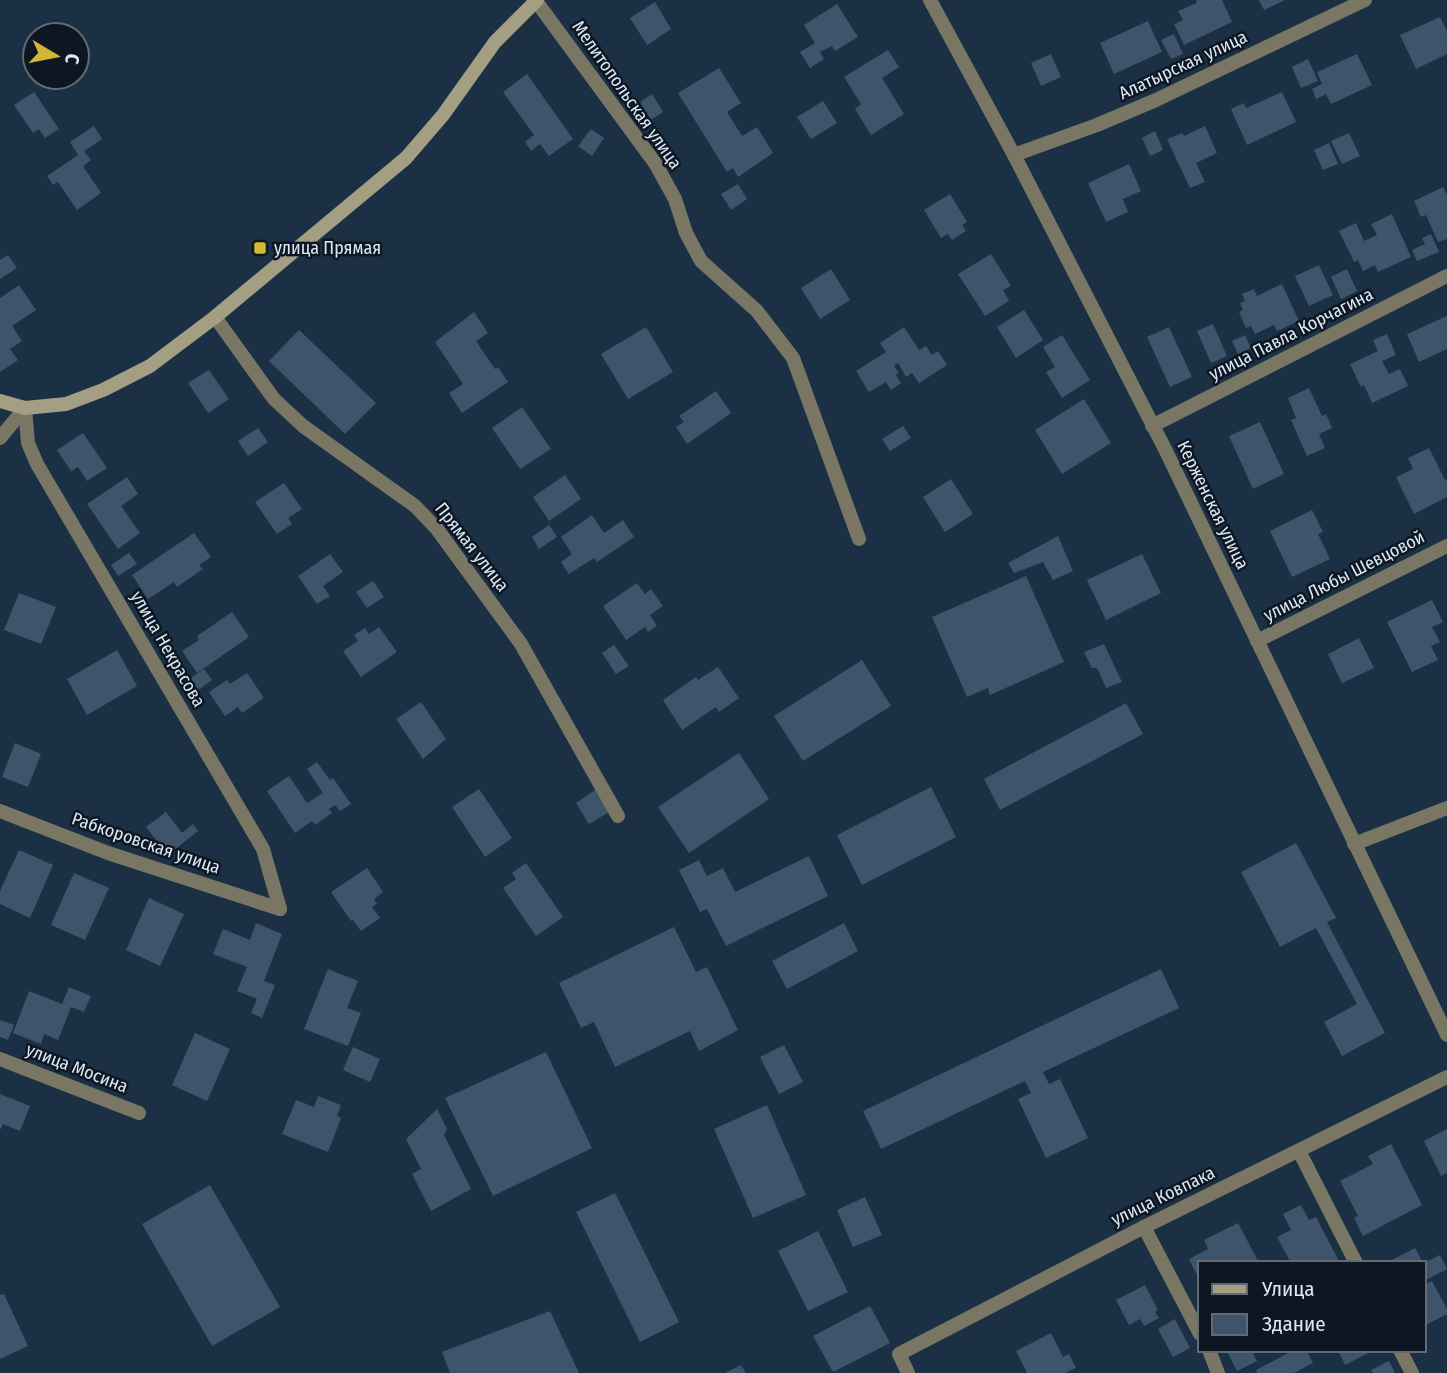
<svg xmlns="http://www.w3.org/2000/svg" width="1447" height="1373" font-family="'Fira Sans Condensed',sans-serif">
	<rect width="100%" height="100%" fill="#1b3045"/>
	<g fill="#3d546b">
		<path d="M1196 0H1222L1232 22 1184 45 1174 24 1183 20 1178 11 1197 3Z"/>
		<path d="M1259 0H1285L1264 10Z"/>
		<path d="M655 2 671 29 647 45 630 18Z"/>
		<path d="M837 4 858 37 835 51 832 46 820 52 824 59 810 68 800 52 815 43 804 25Z"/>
		<path d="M1440 17 1447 31V54L1416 69 1400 35Z"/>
		<path d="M1148 21 1162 52 1114 74 1100 43Z"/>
		<path d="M1174 34 1183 54 1171 59 1161 40Z"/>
		<path d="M888 50 899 67 882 78 904 114 871 135 855 109 861 104 844 77Z"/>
		<path d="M1051 54 1061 77 1041 86 1031 63Z"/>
		<path d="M1357 54 1372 85 1331 104 1326 94 1316 99 1312 89 1322 84 1317 72Z"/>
		<path d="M1308 59 1318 81 1301 88 1292 67Z"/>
		<path d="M719 68 741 103 727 112 742 136 757 127 773 153 738 177 733 168 727 172 678 93Z"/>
		<path d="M527 74 573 139 549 156 540 144 531 151 525 142 534 135 503 92Z"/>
		<path d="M34 92 59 129 45 138 39 129 33 133 14 105Z"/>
		<path d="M1282 92 1296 122 1247 145 1231 109 1244 103 1246 108Z"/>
		<path d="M652 94 663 112 651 120 640 102Z"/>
		<path d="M823 101 837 123 811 139 797 117Z"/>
		<path d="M94 126 102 139 84 151 91 160 83 166 101 193 77 210 58 182 53 185 47 176 78 155 70 142Z"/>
		<path d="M1205 126 1217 153 1196 163 1205 182 1190 188 1167 139 1182 133 1184 136Z"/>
		<path d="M591 129 604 138 592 156 578 146Z"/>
		<path d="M1155 131 1163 150 1150 156 1142 138Z"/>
		<path d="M1349 133 1360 156 1342 164 1331 141Z"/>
		<path d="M1329 143 1338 164 1323 170 1314 150Z"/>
		<path d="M1129 164 1141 191 1123 199 1128 212 1106 222 1088 183Z"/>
		<path d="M738 184 747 199 731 210 721 194Z"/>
		<path d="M1443 187 1447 195V239L1438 242 1426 215 1421 217 1414 201Z"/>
		<path d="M950 194 967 222 962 225 966 231 952 240 948 234 941 238 924 210Z"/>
		<path d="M1392 214 1411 257 1378 272 1375 265 1363 271 1358 260 1354 262 1339 231 1356 223 1364 241 1377 235 1371 224Z"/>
		<path d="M1431 234 1439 252 1417 261 1412 250 1425 244 1422 238Z"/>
		<path d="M991 254 1011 286 1003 290 1009 301 985 316 958 274Z"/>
		<path d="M8 255 17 268 0 279V260Z"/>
		<path d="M1319 265 1333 295 1309 306 1295 276Z"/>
		<path d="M831 269 850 300 820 319 801 288Z"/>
		<path d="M1347 269 1357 291 1341 299 1331 277Z"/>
		<path d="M1282 284 1299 321 1277 331 1274 325 1255 334 1251 326 1246 328 1239 312 1243 310 1240 303 1245 301 1242 294 1254 289 1257 296Z"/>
		<path d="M19 285 36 310 12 326 22 341 10 349 18 360 0 372V298Z"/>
		<path d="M1024 310 1043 340 1016 358 997 327Z"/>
		<path d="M474 312 488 333 476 341 495 369 498 367 508 382 462 413 449 393 463 384 435 342Z"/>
		<path d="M1447 316V349L1419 362 1407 334Z"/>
		<path d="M1213 324 1227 356 1211 363 1197 331Z"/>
		<path d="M646 327 673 372 628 399 601 354Z"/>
		<path d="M904 327 919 350 926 346 932 355 938 351 947 365 919 383 912 373 906 377 898 363 894 366 899 373 896 375 901 383 891 390 886 382 869 392 856 371 886 352 880 343Z"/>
		<path d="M1169 327 1192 377 1170 387 1147 337Z"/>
		<path d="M299 330 376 403 345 434 269 361Z"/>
		<path d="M1387 334 1396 355 1382 361 1389 374 1400 369 1408 386 1372 403 1364 385 1361 387 1350 364 1378 351 1373 340Z"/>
		<path d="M1062 335 1090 380 1062 398 1046 372 1055 367 1043 347Z"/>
		<path d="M1245 335 1251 348 1238 354 1232 341Z"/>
		<path d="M209 370 229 399 208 413 188 383Z"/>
		<path d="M1309 388 1322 416 1326 414 1332 428 1319 434 1325 448 1307 456 1291 420 1296 418 1288 398Z"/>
		<path d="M716 391 731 413 687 444 676 427 684 422 679 416Z"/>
		<path d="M1084 399 1111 443 1062 474 1035 430Z"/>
		<path d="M522 407 551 449 520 469 492 428Z"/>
		<path d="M1260 422 1284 474 1253 489 1229 436Z"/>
		<path d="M903 426 911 438 890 451 882 439Z"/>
		<path d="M258 428 268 442 248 456 238 441Z"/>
		<path d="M83 433 107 468 87 481 78 467 71 471 57 450Z"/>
		<path d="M1429 448 1445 480 1447 479V497L1414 514 1396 477 1413 469 1408 458Z"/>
		<path d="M565 475 581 499 549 521 533 497Z"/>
		<path d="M127 477 138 494 121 506 140 533 118 549 87 504Z"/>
		<path d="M951 479 973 514 945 532 923 497Z"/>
		<path d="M284 483 302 509 288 518 292 524 277 534 255 502Z"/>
		<path d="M1312 510 1323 532 1318 534 1330 559 1292 577 1270 531Z"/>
		<path d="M592 515 604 533 623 520 634 537 597 562 594 558 569 574 561 562 572 554 561 537Z"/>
		<path d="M549 525 557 537 539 549 532 537Z"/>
		<path d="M194 533 211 557 199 565 203 569 177 587 174 582 148 599 132 575Z"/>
		<path d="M1058 536 1073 571 1053 580 1043 562 1014 573 1008 563Z"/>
		<path d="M129 553 137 564 118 576 111 565Z"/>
		<path d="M330 554 343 572 323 586 330 596 317 604 298 576Z"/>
		<path d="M1142 554 1161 593 1106 620 1087 580Z"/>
		<path d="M1026 576 1064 662 990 695 988 688 967 697 932 617Z"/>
		<path d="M373 581 384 597 367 608 356 592Z"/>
		<path d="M637 583 645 594 651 589 663 606 650 615 657 626 648 632 645 627 626 640 603 606Z"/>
		<path d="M19 593 56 607 41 644 4 630Z"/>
		<path d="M1432 600 1443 622 1432 627 1440 642 1431 646 1438 660 1412 672 1387 622Z"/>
		<path d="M232 612 249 637 197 673 182 651 199 640 197 636Z"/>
		<path d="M379 627 397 652 361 677 343 651 358 641 354 635 365 628 369 634Z"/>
		<path d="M1359 638 1374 668 1342 683 1328 654Z"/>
		<path d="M1104 644 1122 682 1106 688 1097 668H1092L1084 652Z"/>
		<path d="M614 645 629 666 616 674 602 653Z"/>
		<path d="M117 650 137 686 87 715 67 679Z"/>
		<path d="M862 660 891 706 803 761 774 716Z"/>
		<path d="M718 667 739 698 719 712 716 707 682 730 663 700 696 677 698 680Z"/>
		<path d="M204 669 212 680 194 693 186 681Z"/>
		<path d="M247 673 264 698 242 713 238 707 225 716 209 692 227 680 230 684Z"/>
		<path d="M421 702 446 739 423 759 396 719Z"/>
		<path d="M1126 703 1143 734 1000 810 984 779Z"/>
		<path d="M15 743 41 754 28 787 2 777Z"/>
		<path d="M739 753 769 799 689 853 658 807Z"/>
		<path d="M317 762 330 780 333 778 351 804 340 811 335 805 329 809 332 813 315 825 312 821 295 833 267 791 289 776 307 803 323 793 307 769Z"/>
		<path d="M931 787 956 837 862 885 837 835Z"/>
		<path d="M479 789 512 838 485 857 452 807Z"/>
		<path d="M595 790 609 812 589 824 576 803Z"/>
		<path d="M166 812 182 833 193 824 198 831 168 855 146 827Z"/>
		<path d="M1296 843 1336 918 1327 922 1385 1033 1342 1056 1324 1022 1357 1004 1316 928 1280 947 1241 872Z"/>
		<path d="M19 850 53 865 30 918 0 904V891Z"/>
		<path d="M809 856 828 896 726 946 707 909 700 912 679 870 699 860 707 876 723 868 735 892Z"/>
		<path d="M526 863 563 917 536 936 503 888 516 879 512 873Z"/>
		<path d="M367 868 383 892 374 899 377 904 372 907 380 918 361 931 353 920 351 921 331 892Z"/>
		<path d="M74 873 109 888 85 940 51 925Z"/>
		<path d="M149 898 184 914 160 966 126 950Z"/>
		<path d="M256 923 282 934 264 981 275 985 262 1018 251 1013 257 999 237 991 247 967 213 954 223 929 250 940Z"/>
		<path d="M844 923 858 951 787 989 772 961Z"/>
		<path d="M674 927 696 972 707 967 738 1030 699 1051 690 1031 615 1067 594 1022 581 1028 559 983Z"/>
		<path d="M328 969 358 981 347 1008 361 1013 348 1046 304 1029Z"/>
		<path d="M1161 969 1179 1008 1043 1072 1049 1084 1060 1079 1088 1138 1046 1158 1018 1099 1031 1093 1025 1081 881 1149 863 1111Z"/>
		<path d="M69 987 91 996 84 1012 71 1007 58 1040 44 1034 41 1044 13 1033 29 991 62 1004Z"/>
		<path d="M0 1020 14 1025 8 1040 0 1037Z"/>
		<path d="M195 1033 230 1049 207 1101 172 1085Z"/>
		<path d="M784 1045 803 1082 779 1094 760 1057Z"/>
		<path d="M353 1047 380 1059 370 1082 343 1070Z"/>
		<path d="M546 1052 592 1148 493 1196 445 1098Z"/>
		<path d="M0 1094 30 1106 20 1131 3 1124 0 1130Z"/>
		<path d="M318 1096 341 1105 337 1116 341 1118 328 1152 282 1134 296 1100 314 1107Z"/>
		<path d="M767 1105 806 1195 753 1218 714 1129Z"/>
		<path d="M437 1109 447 1129 444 1135 471 1189 431 1211 412 1174 421 1169 406 1139Z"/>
		<path d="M1447 1129V1173L1441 1176 1424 1141Z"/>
		<path d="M1391 1144 1422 1205 1363 1236 1354 1218 1358 1216 1340 1181 1373 1164 1368 1156Z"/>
		<path d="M210 1185 280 1307 212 1346 142 1224Z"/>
		<path d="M615 1193 679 1322 640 1342 576 1212Z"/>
		<path d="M865 1197 882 1235 853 1247 837 1210Z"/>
		<path d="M1301 1205 1309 1220 1316 1217 1340 1263H1291L1277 1237 1291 1230 1283 1214Z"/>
		<path d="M1238 1223 1259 1263H1200V1281L1189 1259 1208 1249 1204 1240Z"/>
		<path d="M818 1231 848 1292 808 1311 778 1251Z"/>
		<path d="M1415 1248 1423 1263H1386Z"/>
		<path d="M1440 1255 1447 1269 1424 1281V1263Z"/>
		<path d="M1432 1281 1447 1309V1314L1424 1326V1285Z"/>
		<path d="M1145 1285 1158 1310 1155 1312 1159 1318 1144 1326 1140 1319 1129 1325 1116 1300Z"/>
		<path d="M4 1294 28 1346 0 1359V1295Z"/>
		<path d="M870 1306 890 1343 833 1372 813 1336Z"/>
		<path d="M550 1311 579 1373H450L442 1352Z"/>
		<path d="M1175 1319 1190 1348 1173 1357 1158 1329Z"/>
		<path d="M1051 1333 1063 1357 1069 1354 1076 1368 1065 1373H1027L1016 1351Z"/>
		<path d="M1226 1350H1251L1257 1361 1237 1371Z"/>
		<path d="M1294 1350H1306L1313 1363 1294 1373H1257L1256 1370Z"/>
		<path d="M1338 1350H1374L1345 1365Z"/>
		<path d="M1389 1361 1395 1373H1373L1371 1370Z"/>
		<path d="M741 1365 746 1373H725Z"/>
	</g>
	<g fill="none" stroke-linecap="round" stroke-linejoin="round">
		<g stroke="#797664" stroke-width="14">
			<path d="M930 0 1014 155 1165 449 1447 1035"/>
			<path d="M536 1 655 163 675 199 686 233 701 261 757 311 793 358 859 539"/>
			<path d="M1014 155 1097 125 1156 100 1365 0"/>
			<path d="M215 317 274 399 303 426 415 506 437 529 521 644 618 816"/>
			<path d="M25 408 28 443 37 464 263 849 280 909"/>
			<path d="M1152 426 1447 276"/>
			<path d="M0 438 25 408"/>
			<path d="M1257 641 1447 546"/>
			<path d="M0 811 108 853 280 909"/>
			<path d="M1354 844 1447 808"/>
			<path d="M0 1059 139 1113"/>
			<path d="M1299 1151 1356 1263"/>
			<path d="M1144 1227 1200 1334"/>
			<path d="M1209 1350 1218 1373"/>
			<path d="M1400 1350 1412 1373"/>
			<path d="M908 1373 899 1354 1144 1227 1447 1077"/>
		</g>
		<path stroke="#a49e82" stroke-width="14" d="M0 401 25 408 66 404 103 390 150 366 215 317 406 158 443 115 495 42 537 0"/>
	</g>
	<rect fill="#d0b736" stroke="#0e1721" stroke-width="2.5" x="253" y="241" width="14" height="14" rx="3.5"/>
	<g text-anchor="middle" stroke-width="5" stroke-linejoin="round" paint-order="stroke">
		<g font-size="18" fill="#dbe8f6" stroke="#0e1721">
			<text transform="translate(1183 65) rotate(-25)" y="6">Алатырская улица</text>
			<text transform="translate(627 95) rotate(55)" y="6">Мелитопольская улица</text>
			<text transform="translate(1291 334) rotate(-27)" y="6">улица Павла Корчагина</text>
			<text transform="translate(1213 505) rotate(64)" y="6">Керженская улица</text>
			<text transform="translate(472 547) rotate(52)" y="6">Прямая улица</text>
			<text transform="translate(1344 576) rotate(-27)" y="6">улица Любы Шевцовой</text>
			<text transform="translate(168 649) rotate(60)" y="6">улица Некрасова</text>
			<text transform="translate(146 843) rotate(19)" y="6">Рабкоровская улица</text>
			<text transform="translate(77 1068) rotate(21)" y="6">улица Мосина</text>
			<text transform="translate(1163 1196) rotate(-26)" y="6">улица Ковпака</text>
		</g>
		<g font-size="18" fill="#dbe8f6" stroke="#0e1721" text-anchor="start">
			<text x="274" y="254">улица Прямая</text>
		</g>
	</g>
	<rect x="1198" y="1261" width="228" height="91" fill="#0e1721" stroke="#606b76" stroke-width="2"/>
	<rect x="1212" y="1284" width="35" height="10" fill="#a49e82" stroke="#606b76" stroke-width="2"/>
	<text x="1262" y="1296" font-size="21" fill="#dbe8f6">Улица</text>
	<rect x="1212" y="1314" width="35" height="21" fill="#3d546b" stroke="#606b76" stroke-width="2"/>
	<text x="1262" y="1331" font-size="21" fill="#dbe8f6">Здание</text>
	<g transform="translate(56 56) rotate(100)"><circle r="33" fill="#0e1721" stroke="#606b76" stroke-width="2"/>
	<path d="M0-5L12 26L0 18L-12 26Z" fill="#d0b736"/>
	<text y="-10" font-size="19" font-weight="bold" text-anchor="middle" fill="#dbe8f6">С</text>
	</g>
</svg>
